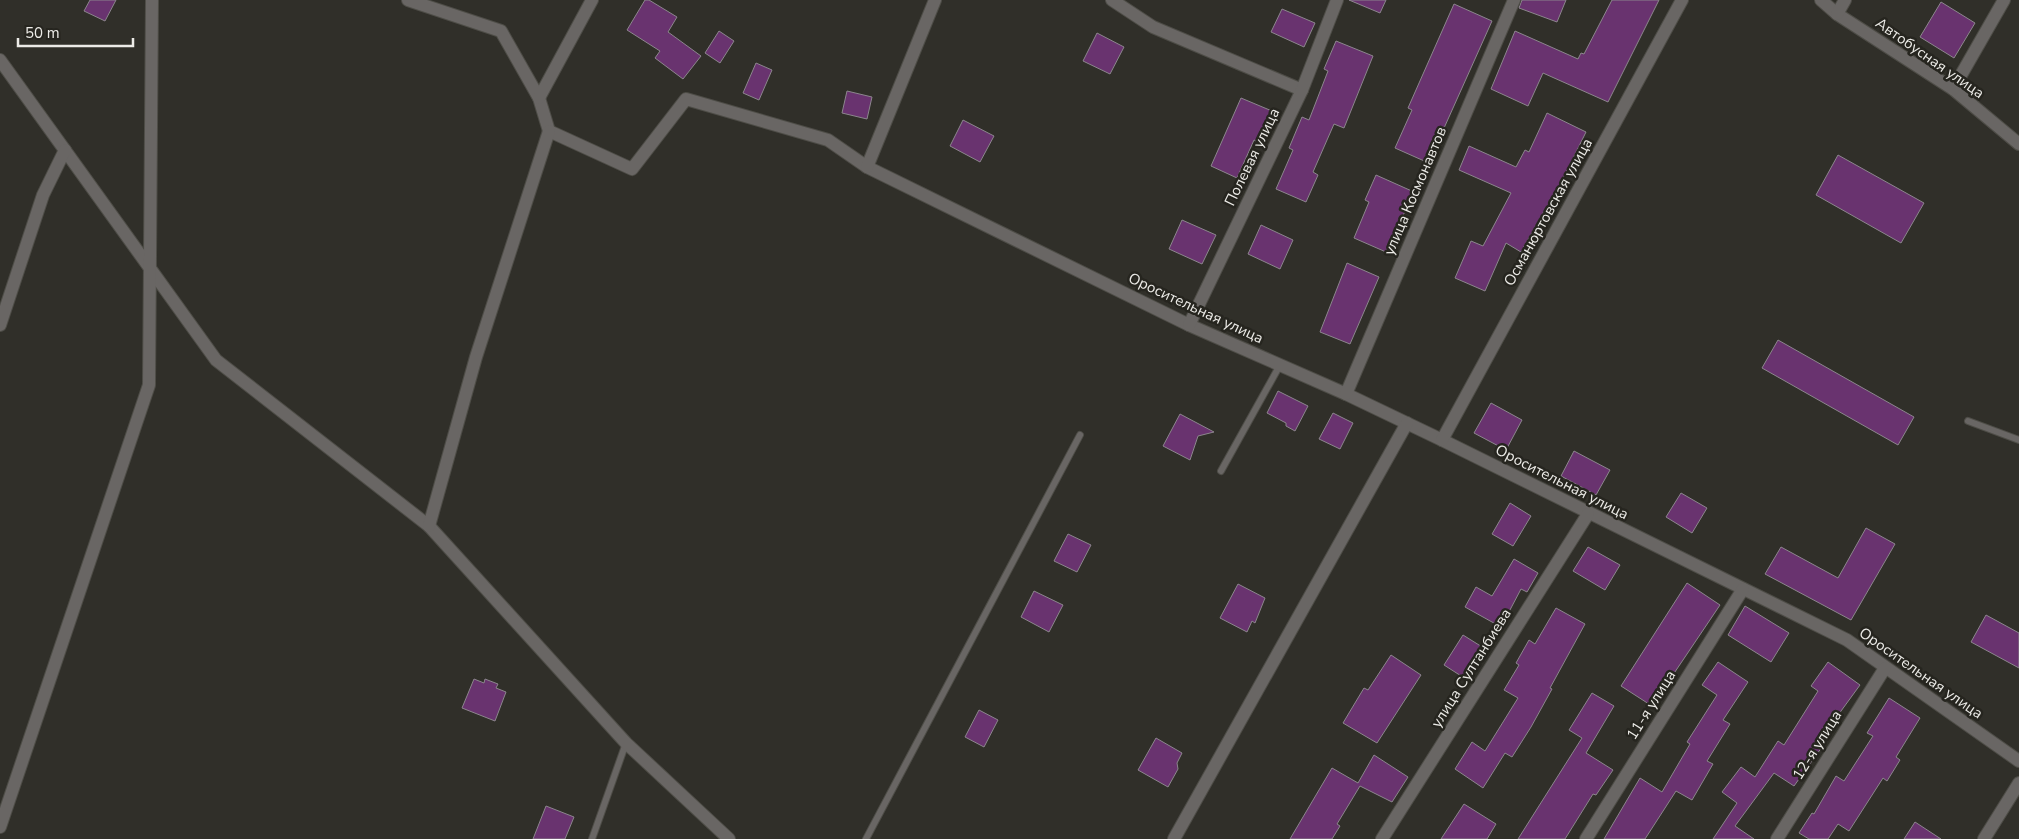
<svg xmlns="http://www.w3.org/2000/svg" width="2019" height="839" font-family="'Nunito Sans',sans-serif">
	<rect width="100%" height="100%" fill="#302f29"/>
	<g fill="#69336f" stroke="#8c868d">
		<path d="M90 0H116L105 21 84 11Z"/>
		<path d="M645 0H649L677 17 668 32 701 56 683 79 655 58 660 51 627 30Z"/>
		<path d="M1349 0H1386L1380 13Z"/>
		<path d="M1522 0H1566L1557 22 1519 8Z"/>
		<path d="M1612 0H1659L1608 102 1543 73 1528 106 1491 89 1515 31 1578 59 1581 53 1584 54Z"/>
		<path d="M1941 2 1975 23 1954 58 1920 37Z"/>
		<path d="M1454 4 1492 21 1440 137 1442 138 1431 164 1395 148 1412 110 1408 108Z"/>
		<path d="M1282 9 1315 23 1304 47 1271 32Z"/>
		<path d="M719 31 734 41 720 63 705 53Z"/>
		<path d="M1097 33 1124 47 1110 74 1083 61Z"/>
		<path d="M1336 41 1373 56 1344 128 1334 124 1313 172 1318 175 1306 202 1276 189 1293 150 1289 148 1302 117 1309 120 1328 71 1324 69Z"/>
		<path d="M756 63 772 70 759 100 743 93Z"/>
		<path d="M847 91 872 97 867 119 842 113Z"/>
		<path d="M1241 98 1272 111 1259 142 1254 140 1237 178 1211 166Z"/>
		<path d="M1547 113 1586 132 1549 207 1547 206 1521 252 1506 243 1485 291 1455 278 1471 241 1483 246 1511 193 1459 170 1469 146 1516 167 1525 150 1529 152Z"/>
		<path d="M963 120 994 136 980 162 950 146Z"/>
		<path d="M1838 155 1924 203 1901 243 1816 195Z"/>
		<path d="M1376 175 1414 192 1386 252 1354 238 1369 202 1365 200Z"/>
		<path d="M1182 220 1216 235 1202 264 1169 249Z"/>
		<path d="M1261 225 1293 240 1280 269 1248 254Z"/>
		<path d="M1347 263 1379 277 1350 344 1320 332Z"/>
		<path d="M1778 340 1914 417 1898 445 1762 368Z"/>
		<path d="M1278 391 1308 406 1295 431 1286 426V423L1267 413Z"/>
		<path d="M1491 403 1522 420 1506 450 1474 433Z"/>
		<path d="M1333 413 1353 423 1340 449 1319 439Z"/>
		<path d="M1180 414 1214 432 1198 436 1190 460 1163 446Z"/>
		<path d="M1574 451 1610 470 1596 495 1561 476Z"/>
		<path d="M1681 493 1707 508 1692 533 1666 517Z"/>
		<path d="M1510 503 1531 516 1513 546 1492 534Z"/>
		<path d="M1866 528 1895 544 1851 620 1765 574 1781 547 1838 578Z"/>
		<path d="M1068 534 1091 545 1077 572 1054 561Z"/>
		<path d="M1588 547 1620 565 1605 590 1573 571Z"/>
		<path d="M1514 559 1538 573 1527 592 1521 589 1501 627 1465 607 1476 587 1492 596Z"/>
		<path d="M1687 583 1720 605 1652 706 1621 686Z"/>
		<path d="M1238 584 1265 598 1255 623 1252 621 1247 632 1220 618Z"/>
		<path d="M1034 591 1063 605 1049 632 1021 617Z"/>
		<path d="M1745 606 1789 633 1771 662 1728 635Z"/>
		<path d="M1556 608 1585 624 1550 688 1552 689 1531 727 1512 757 1505 753 1483 788 1455 769 1472 742 1485 751 1518 698 1504 690 1519 665 1516 663 1529 640 1535 644Z"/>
		<path d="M1986 615 2019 633V668L1971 642Z"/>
		<path d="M1463 635 1487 650 1469 681 1444 665Z"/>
		<path d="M1391 655 1421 675 1377 743 1343 723 1364 688 1368 690Z"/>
		<path d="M1718 662 1748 682 1723 720 1730 724 1707 761 1713 764 1692 800 1676 791 1645 839H1604L1640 778 1662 792 1690 744 1687 742 1717 695 1702 685Z"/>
		<path d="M1828 662 1860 685 1833 722 1836 724 1822 747 1794 786 1774 773 1735 826 1754 839H1713L1737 803 1722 792 1741 767 1755 777 1778 741 1784 745 1818 691 1811 686Z"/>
		<path d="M474 679 484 683 485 679 498 684 496 688 506 692 495 721 462 708Z"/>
		<path d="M1592 693 1614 706 1586 753 1613 770 1596 795 1593 794 1565 839H1518L1582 738 1569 730Z"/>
		<path d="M1889 698 1920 718 1896 757 1900 760 1887 781 1883 778 1849 831 1838 824 1828 839H1809L1799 833 1812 813 1814 814 1836 776 1844 781 1873 736 1867 733Z"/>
		<path d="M979 710 998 720 984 747 965 737Z"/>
		<path d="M1156 738 1182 753 1177 763 1178 769 1168 787 1138 770Z"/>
		<path d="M1374 755 1408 777 1392 802 1360 786 1337 824 1340 826 1332 839H1290L1332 768 1358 783Z"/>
		<path d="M1464 804 1496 824 1487 839H1441Z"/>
		<path d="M546 806 574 817 565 839H533Z"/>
		<path d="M1915 822 1941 839H1904Z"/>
	</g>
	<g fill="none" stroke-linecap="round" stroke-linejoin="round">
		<g stroke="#4e4d47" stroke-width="8">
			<g id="service">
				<path d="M1968 421 2019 440"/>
				<path d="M1221 471 1280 365"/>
				<path d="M592 839 626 743"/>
				<path d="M866 839 1080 435"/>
			</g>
		</g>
		<g stroke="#4e4d47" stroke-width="14">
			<g id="minor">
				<path d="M408 0 501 31 539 98 549 131 632 169 686 99 828 140 867 167 1189 325 1346 394 1442 440 1847 640 2019 761"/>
				<path d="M1112 0 1153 27 1302 90"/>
				<path d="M1821 0 1837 14 1953 89 2019 144"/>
				<path d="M1837 14 1845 0"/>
				<path d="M0 60 216 360 429 526 626 743 729 839"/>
				<path d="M1953 89 2004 0"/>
				<path d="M539 98 592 0"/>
				<path d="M867 167 935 0"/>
				<path d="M0 325 43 195 65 150"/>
				<path d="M1189 325 1302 90 1337 0"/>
				<path d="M1346 394 1514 0"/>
				<path d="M1442 440 1682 0"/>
				<path d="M429 526 476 357 549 131"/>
				<path d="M0 827 149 385 152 0"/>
				<path d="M1174 839 1407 423"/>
				<path d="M1382 839 1588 514"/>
				<path d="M1586 839 1743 589"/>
				<path d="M1777 839 1885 668"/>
				<path d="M1984 839 2019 783"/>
			</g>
		</g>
		<use href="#service" stroke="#696664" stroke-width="6"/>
		<use href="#minor" stroke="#696664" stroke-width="12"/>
	</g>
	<g text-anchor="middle" stroke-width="5" stroke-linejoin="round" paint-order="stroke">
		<g font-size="15" fill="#ecebe7" stroke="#26251f">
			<text transform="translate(1930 58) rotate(35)" y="5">Автобусная улица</text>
			<text transform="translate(1252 157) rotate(-64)" y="5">Полевая улица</text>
			<text transform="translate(1415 191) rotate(-67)" y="5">улица Космонавтов</text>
			<text transform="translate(1548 212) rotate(-61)" y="5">Османюртовская улица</text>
			<text transform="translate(1196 308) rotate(25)" y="5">Оросительная улица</text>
			<text transform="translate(1562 482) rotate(27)" y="5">Оросительная улица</text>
			<text transform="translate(1471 668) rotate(-58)" y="5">улица Султанбиева</text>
			<text transform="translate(1921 673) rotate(35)" y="5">Оросительная улица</text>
			<text transform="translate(1651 705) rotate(-58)" y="5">11-я улица</text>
			<text transform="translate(1817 745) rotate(-58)" y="5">12-я улица</text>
		</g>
	</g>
	<path d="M18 38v8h115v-8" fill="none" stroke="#ecebe7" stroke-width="2.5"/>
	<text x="25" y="38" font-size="15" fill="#ecebe7" stroke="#26251f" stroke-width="4" paint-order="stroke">50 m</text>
</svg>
